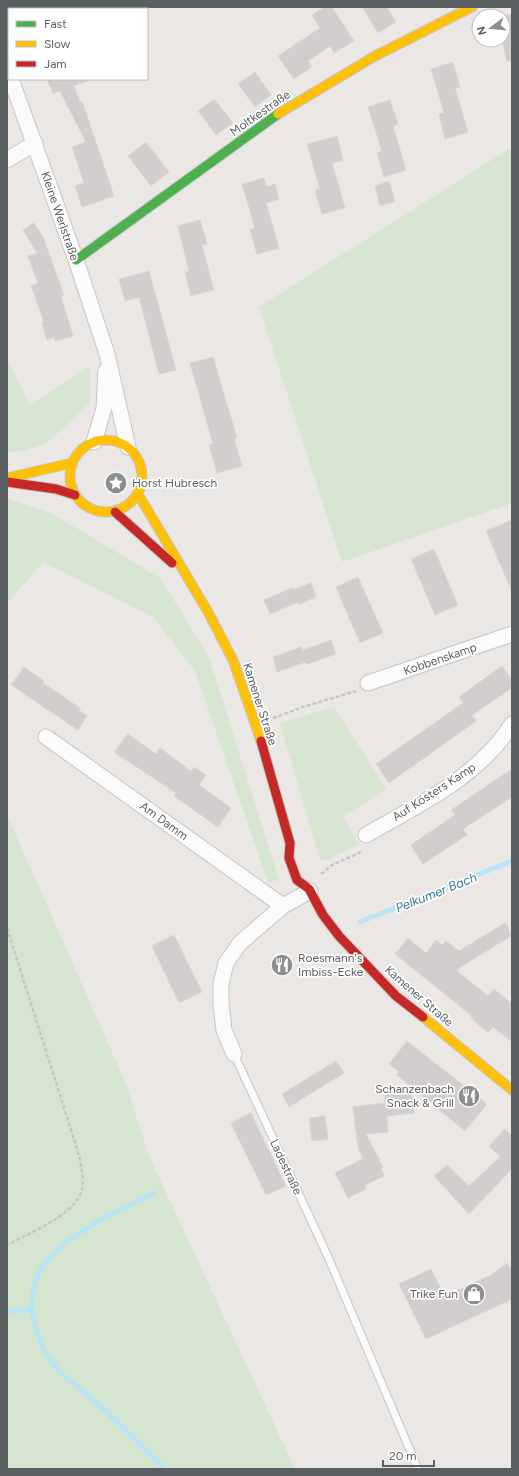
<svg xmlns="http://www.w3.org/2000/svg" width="519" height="1476" font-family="Figtree,sans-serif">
	<rect width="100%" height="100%" fill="#eae7e4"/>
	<g fill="#d6e5cf">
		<path d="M512 147V503L342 562 259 307Z"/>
		<path d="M7 359 30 405 90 366V403L47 443 27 450 7 453Z"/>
		<path d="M7 499 51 513 160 578 209 657 279 880 268 882 195 671 153 617 43 562 7 603Z"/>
		<path d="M334 707 386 789 343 817 359 844 329 860H320L280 723Z"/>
		<path d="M7 815 127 1086 148 1154 295 1469H7Z"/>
	</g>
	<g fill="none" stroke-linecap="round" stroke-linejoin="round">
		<g stroke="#b8e5f5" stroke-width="5">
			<path d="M360 922 512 861"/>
			<path d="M154 1193C121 1210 79 1228 53 1254 30 1277 27 1307 39 1337 41 1342 43 1349 46 1354 59 1375 82 1389 100 1406 122 1426 144 1448 165 1469"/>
			<path d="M7 1311 31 1310"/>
		</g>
	</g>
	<g fill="#d1cecd" stroke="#d9d6d4">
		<path d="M325 7H332L354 41 334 53 330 46 308 61 312 67 294 79 278 56 320 28 312 15Z"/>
		<path d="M362 7H387L396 22 378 33Z"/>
		<path d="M512 14V61H507L502 40 503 16Z"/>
		<path d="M453 62 460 87 455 88 468 132 445 139 439 114 444 113 431 69Z"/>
		<path d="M255 72 271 95 255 107 238 84Z"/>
		<path d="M47 79H88V81L74 86 80 102 82 101 114 196 82 207 75 186 84 183 72 147 86 142 60 91 53 94Z"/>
		<path d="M214 99 233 123 216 135 198 111Z"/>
		<path d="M390 100 398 124 393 126 406 170 384 177 377 153 382 151 368 107Z"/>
		<path d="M337 136 343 160 332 163 345 208 322 214 315 190 320 189 307 144Z"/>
		<path d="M146 142 169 172 151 186 128 156Z"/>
		<path d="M264 178 267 187 275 184 279 199 266 203 279 248 257 254 250 230 255 228 242 184Z"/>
		<path d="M389 181 395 201 380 206 375 186Z"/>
		<path d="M200 220 207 244 202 245 214 290 191 296 185 272 189 271 178 226Z"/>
		<path d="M34 223 43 237 64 295 61 296 73 336 55 341 54 337 47 340 42 323 44 322 31 286 38 283 28 256 37 253 23 230Z"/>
		<path d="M149 271 176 370 159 374 139 297 125 301 119 279Z"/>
		<path d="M213 357 237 438 234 439 242 466 217 473 209 445 213 444 190 363Z"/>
		<path d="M512 520V592L486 531Z"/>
		<path d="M434 549 458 605 435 615 411 559Z"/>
		<path d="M358 577 383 633 360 643 336 587Z"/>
		<path d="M311 583 316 597 299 604 298 602 270 614 264 600 292 588 293 590Z"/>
		<path d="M331 640 336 654 307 664 306 662 277 672 273 657 301 647 304 655 303 650Z"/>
		<path d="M502 666 512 680V688L472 715 476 721 389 783 376 764 463 703 459 697Z"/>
		<path d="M24 667 44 681 43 683 80 708 79 710 87 716 78 730 11 685Z"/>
		<path d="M128 734 156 754 160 748 191 771 194 767 206 775 199 785 231 808 218 827 174 796 176 793 114 752Z"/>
		<path d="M512 769V797L463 829 467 835 423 864 411 845 455 815 451 810Z"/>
		<path d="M505 923 512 935 456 970 488 996 494 989 512 1004V1042L493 1027 488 1033 471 1018 472 1016 395 954 408 938 426 953 436 940 442 945 446 941 459 951Z"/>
		<path d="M174 935 202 992 179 1003 152 946Z"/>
		<path d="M407 1041 487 1104 465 1131 397 1075 399 1072 389 1064Z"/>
		<path d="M336 1061 344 1073 289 1107 282 1094Z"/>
		<path d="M412 1090 414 1113 387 1116 388 1132 366 1134 383 1167 381 1168 384 1176 365 1185 366 1189 348 1198 335 1173 363 1159 358 1147 353 1107 385 1103 384 1093Z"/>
		<path d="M251 1113 286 1186 266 1195 231 1123Z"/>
		<path d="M325 1116 328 1139 312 1141 309 1118Z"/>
		<path d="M505 1129 512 1136V1169L469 1214 434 1176 447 1165 469 1186 500 1157 489 1146Z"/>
		<path d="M507 1263 512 1270V1299L426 1339 399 1284 431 1269 445 1296 491 1275Z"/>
	</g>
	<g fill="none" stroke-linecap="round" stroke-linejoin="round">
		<g stroke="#c6c6c6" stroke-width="9">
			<path id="lane" d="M234 1054 329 1259 418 1469"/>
		</g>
		<g stroke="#c6c6c6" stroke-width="17">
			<g id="street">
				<path d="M11 79 76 260 107 354 128 447"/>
				<path d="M7 160 35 143"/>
				<path d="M94 442 104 408 106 371"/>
				<path d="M368 683 512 634"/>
				<path d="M46 737 283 906"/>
				<path d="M366 835C418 805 479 777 512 724"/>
				<path d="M234 1054 224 1030 221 1004V984L226 963 240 943 283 906 310 891"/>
			</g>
		</g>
		<g stroke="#c6c6c6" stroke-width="11">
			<path id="fast" d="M76 260 278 114"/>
		</g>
		<g stroke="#c6c6c6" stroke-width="11">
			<g id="slow">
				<path d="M278 114 375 56 472 7"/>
				<circle cx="106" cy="476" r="36"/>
				<path d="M7 478 72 463"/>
				<path d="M138 494 208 612 233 660 261 741"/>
				<path d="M423 1017 512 1090"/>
			</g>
		</g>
		<g stroke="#c6c6c6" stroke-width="11">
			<g id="jam">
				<path d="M7 482 56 489 75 495"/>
				<path d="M115 512 172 563"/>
				<path d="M261 741 290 843 289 858 297 880 309 889 323 915 339 936 396 996 423 1017"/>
			</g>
		</g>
		<g stroke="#c4c8c5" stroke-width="2.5" stroke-dasharray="4 2" stroke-linecap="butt">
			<path d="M273 718 306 706 356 691"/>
			<path d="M321 874 332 865 363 851"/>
			<path d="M7 928 72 1133C77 1148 87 1178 81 1193 71 1217 29 1233 7 1245"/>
		</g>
		<use href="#lane" stroke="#fcfbfb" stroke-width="7"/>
		<use href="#street" stroke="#fcfbfb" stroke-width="15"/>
		<use href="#fast" stroke="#4caf50" stroke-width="9"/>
		<use href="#slow" stroke="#ffc107" stroke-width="9"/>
		<use href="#jam" stroke="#c62828" stroke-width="9"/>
		<g stroke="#e1e1e1" stroke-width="3" stroke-dasharray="1 5" stroke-linecap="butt">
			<path d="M7 725 364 1469"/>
			<path d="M7 761 348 1469"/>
		</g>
	</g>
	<defs>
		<g id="sight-disc" transform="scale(1.15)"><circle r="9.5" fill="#8c8f90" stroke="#fff"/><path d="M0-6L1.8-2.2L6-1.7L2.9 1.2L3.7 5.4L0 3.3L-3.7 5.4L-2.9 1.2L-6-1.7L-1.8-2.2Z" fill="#fff"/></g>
		<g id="restaurant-disc" transform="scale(1.15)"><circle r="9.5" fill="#8c8f90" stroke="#fff"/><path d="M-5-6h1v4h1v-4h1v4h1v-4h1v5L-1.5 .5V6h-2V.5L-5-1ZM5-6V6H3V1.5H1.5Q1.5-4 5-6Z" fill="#fff"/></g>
		<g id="shop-disc" transform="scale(1.15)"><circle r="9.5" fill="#8c8f90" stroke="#fff"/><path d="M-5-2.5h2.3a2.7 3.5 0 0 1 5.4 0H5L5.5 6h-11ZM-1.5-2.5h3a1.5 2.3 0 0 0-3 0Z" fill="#fff"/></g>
	</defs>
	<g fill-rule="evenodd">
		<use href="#sight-disc" x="116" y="483"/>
		<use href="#restaurant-disc" x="282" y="965"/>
		<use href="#restaurant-disc" x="469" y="1096"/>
		<use href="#shop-disc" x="474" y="1294"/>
	</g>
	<g text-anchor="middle" stroke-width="3.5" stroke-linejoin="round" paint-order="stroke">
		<g font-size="12" fill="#5a5f62" stroke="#fff">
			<text transform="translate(260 113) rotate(-35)" y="4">Moltkestraße</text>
			<text transform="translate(60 216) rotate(71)" y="4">Kleine Werlstraße</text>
			<text transform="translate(440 659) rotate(-19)" y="4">Kobbenskamp</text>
			<text transform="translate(260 704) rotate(72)" y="4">Kamener Straße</text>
			<text transform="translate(434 792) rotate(-33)" y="4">Auf Kösters Kamp</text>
			<text transform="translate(164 821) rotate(36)" y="4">Am Damm</text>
			<text transform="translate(419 996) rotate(41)" y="4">Kamener Straße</text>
			<text transform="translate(286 1167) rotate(65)" y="4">Ladestraße</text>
		</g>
		<g font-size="12" fill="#5a5f62" stroke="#fff" text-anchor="start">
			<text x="132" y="487">Horst Hubresch</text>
			<text x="298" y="962">Roesmann's<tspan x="298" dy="14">Imbiss-Ecke</tspan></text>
			<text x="454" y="1093" text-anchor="end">Schanzenbach<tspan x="454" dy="14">Snack &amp; Grill</tspan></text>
			<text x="458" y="1298" text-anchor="end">Trike Fun</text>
		</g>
		<g font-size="13" font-style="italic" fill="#3b7a9b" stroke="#fff">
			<text transform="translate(436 892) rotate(-22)" y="5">Pelkumer Bach</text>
		</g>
	</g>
	<rect width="519" height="1476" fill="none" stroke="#5a5f62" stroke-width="16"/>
	<rect x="8" y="8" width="140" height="72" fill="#ffffff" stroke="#bdbfc0"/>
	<rect x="16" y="21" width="20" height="6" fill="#4caf50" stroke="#bdbfc0"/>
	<text x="44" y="28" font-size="12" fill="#5a5f62">Fast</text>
	<rect x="16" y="41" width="20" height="6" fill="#ffc107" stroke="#bdbfc0"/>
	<text x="44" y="48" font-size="12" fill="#5a5f62">Slow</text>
	<rect x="16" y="61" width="20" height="6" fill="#c62828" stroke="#bdbfc0"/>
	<text x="44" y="68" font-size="12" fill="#5a5f62">Jam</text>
	<g transform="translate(491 28) rotate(254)"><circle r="19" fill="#ffffff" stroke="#bdbfc0"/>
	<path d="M0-3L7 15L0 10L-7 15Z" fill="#8c8f90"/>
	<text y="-6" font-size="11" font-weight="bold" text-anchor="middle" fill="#5a5f62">N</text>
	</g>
	<path d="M383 1460v6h51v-6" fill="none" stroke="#5a5f62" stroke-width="2"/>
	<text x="389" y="1460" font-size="12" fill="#5a5f62" stroke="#ffffff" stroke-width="3" paint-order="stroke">20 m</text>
</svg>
